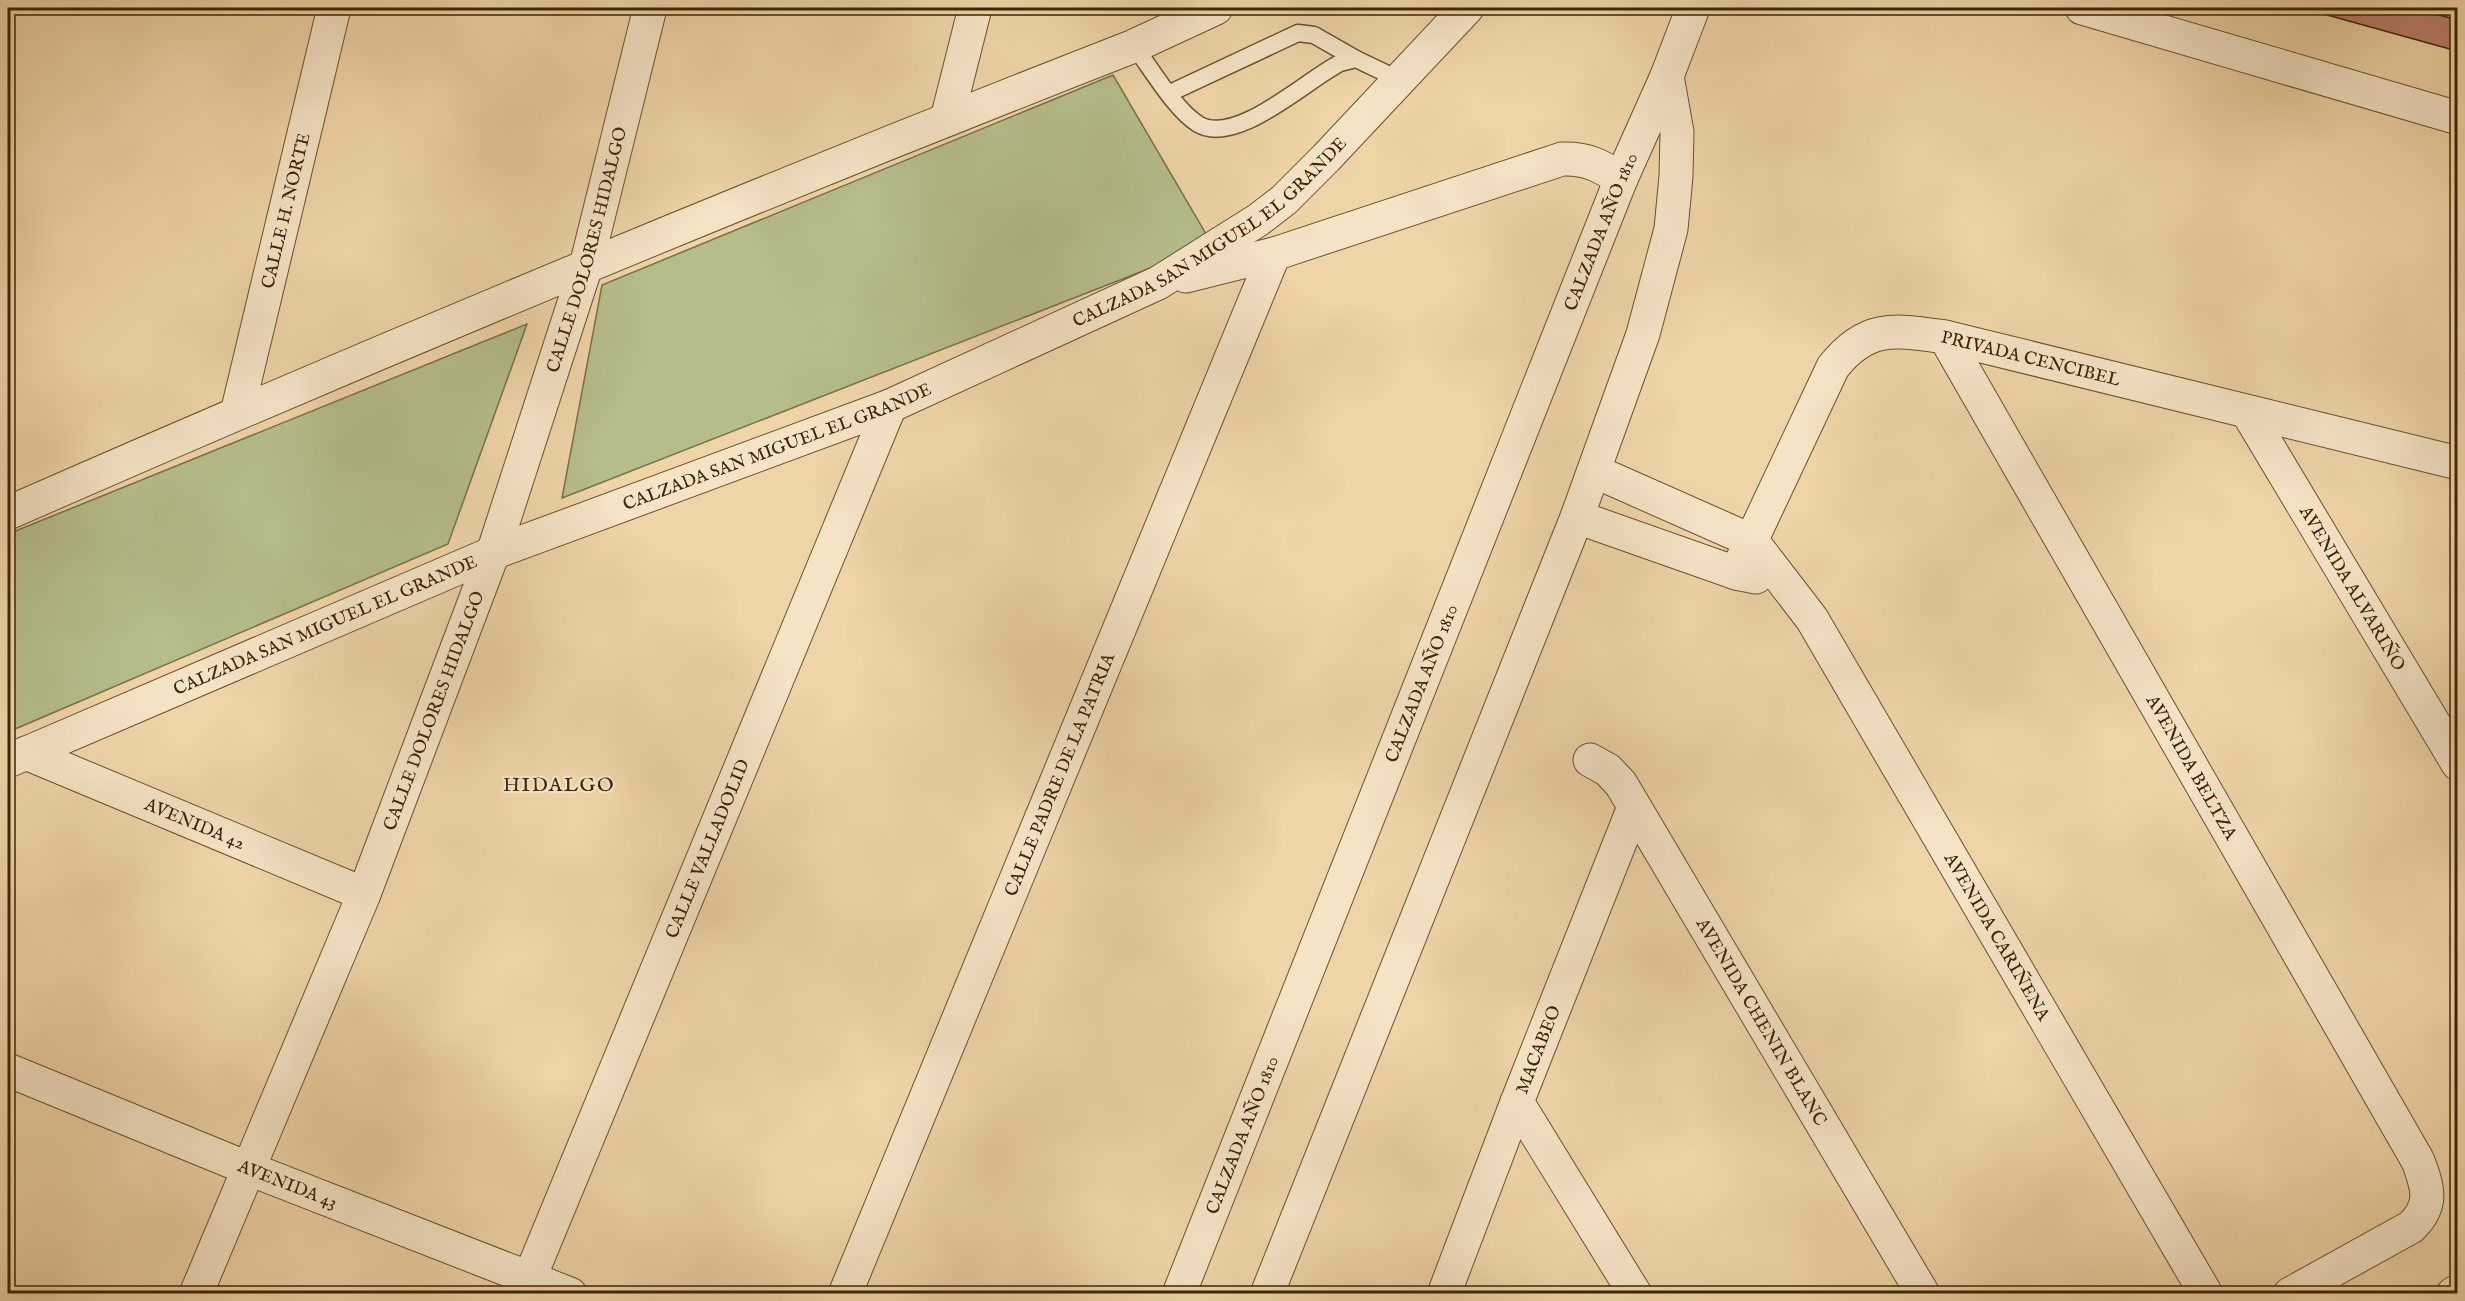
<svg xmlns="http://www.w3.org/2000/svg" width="2465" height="1301" font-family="'IM FELL English',serif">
	<rect width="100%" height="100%" fill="#efd4a7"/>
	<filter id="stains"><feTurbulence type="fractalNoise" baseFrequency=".00333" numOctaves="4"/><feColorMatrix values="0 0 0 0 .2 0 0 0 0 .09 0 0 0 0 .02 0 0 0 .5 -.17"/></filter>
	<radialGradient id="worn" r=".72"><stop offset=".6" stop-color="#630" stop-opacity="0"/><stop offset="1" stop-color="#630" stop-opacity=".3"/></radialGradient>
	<g fill="#b5bd8a" stroke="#787248" stroke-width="1.5">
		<path d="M1113 75 1212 244 562 498 602 285Z"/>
		<path d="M527 324 448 544 8 732V534Z"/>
	</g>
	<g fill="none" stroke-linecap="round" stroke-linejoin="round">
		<g stroke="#69522e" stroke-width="19">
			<g id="service">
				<path d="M1134 46C1151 68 1175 110 1198 124 1236 147 1306 80 1340 63L1356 59 1400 80"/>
				<path d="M1170 93 1298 33 1314 35 1356 59"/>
			</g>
		</g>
		<g stroke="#69522e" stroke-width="35">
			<g id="minor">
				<path d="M2082 8 2458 118"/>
				<path d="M947 119 975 8"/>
				<path id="s1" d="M1945 337 2418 1161C2428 1188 2434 1205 2411 1227L2290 1294"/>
				<path id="s2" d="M237 413 334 8"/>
				<path id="s3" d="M2248 413 2458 764"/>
				<path id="s4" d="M1594 471 1752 541 1812 619 2206 1294"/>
				<path d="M1577 517 1736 573 1756 577"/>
				<path id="s5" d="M1736 573 1833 367C1867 324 1895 330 1945 337L2458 463"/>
				<path id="s6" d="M26 753 364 894"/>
				<path id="s7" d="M1590 760 1608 770 1621 784 1923 1294"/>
				<path id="s8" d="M8 1070 247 1168 570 1294"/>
				<path d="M1517 1102 1635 1294"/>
				<path id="s9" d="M196 1294 364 894 493 553 586 266 650 8"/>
				<path id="s10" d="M523 1294 890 406"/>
				<path id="s11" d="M845 1294 1274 254"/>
				<path id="s12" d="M1444 1294 1517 1102 1634 807"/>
				<path d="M2453 1294 2458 1291"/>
			</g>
		</g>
		<g stroke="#69522e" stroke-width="35">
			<g id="tertiary">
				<path d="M1186 276 1274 254 1562 159C1587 158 1601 166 1621 179"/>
				<path d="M8 513C380 350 755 194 1134 46L1216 8"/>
				<path id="s13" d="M8 761 493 553 890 406 1158 283 1258 220 1284 200 1326 158 1467 8"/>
				<path id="s14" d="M1179 1294 1621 179 1667 76 1693 8"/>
				<path d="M1267 1294 1577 517 1643 334 1671 229 1676 176 1677 132 1667 76"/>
			</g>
		</g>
		<use href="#service" stroke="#f5e3c6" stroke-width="16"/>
		<use href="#minor" stroke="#f5e3c6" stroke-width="33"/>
		<use href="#tertiary" stroke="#f5e3c6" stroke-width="33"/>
	</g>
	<path fill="#bb7e6d" stroke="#3c2606" stroke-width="1.5" d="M2302 8H2457V51Z"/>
	<path fill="#d9937f" stroke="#3c2606" stroke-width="1.5" d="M2414 8H2457V20Z"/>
	<g text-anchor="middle" stroke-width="4.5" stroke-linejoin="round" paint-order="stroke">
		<g font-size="18" fill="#3c2606" stroke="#f5e3c6">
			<text dy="6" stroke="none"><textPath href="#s2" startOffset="208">CALLE H. NORTE</textPath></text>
			<text dy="6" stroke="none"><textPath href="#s13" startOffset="1317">CALZADA SAN MIGUEL EL GRANDE</textPath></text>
			<text dy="6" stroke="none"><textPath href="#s14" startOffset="1143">CALZADA AÑO 1810</textPath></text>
			<text dy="6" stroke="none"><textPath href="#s9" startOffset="1116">CALLE DOLORES HIDALGO</textPath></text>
			<text dy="6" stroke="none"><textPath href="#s5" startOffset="440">PRIVADA CENCIBEL</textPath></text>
			<text dy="6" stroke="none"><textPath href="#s13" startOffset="831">CALZADA SAN MIGUEL EL GRANDE</textPath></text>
			<text dy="6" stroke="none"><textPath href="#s3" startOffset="204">AVENIDA ALVARIÑO</textPath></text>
			<text dy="6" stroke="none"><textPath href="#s13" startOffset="345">CALZADA SAN MIGUEL EL GRANDE</textPath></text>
			<text dy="6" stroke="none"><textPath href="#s14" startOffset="657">CALZADA AÑO 1810</textPath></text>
			<text dy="6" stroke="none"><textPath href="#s9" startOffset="630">CALLE DOLORES HIDALGO</textPath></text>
			<text dy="6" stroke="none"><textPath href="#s1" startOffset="496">AVENIDA BELTZA</textPath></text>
			<text dy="6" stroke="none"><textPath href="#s11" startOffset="562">CALLE PADRE DE LA PATRIA</textPath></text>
			<text dy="6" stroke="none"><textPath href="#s6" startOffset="183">AVENIDA 42</textPath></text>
			<text dy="6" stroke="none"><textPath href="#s10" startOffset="482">CALLE VALLADOLID</textPath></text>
			<text dy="6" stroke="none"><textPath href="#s4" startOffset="639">AVENIDA CARIÑENA</textPath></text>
			<text dy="6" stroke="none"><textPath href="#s7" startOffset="316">AVENIDA CHENIN BLANC</textPath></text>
			<text dy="6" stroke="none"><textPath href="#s12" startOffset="262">MACABEO</textPath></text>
			<text dy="6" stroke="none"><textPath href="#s14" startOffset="171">CALZADA AÑO 1810</textPath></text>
			<text dy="6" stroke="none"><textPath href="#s8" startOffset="302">AVENIDA 43</textPath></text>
		</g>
		<g font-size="20" letter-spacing="1.5" fill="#3c2606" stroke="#f5e3c6">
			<text x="559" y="791">HIDALGO</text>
		</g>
	</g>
	<rect width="2465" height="1301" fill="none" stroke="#efd4a7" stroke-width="30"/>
	<rect x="9" y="9" width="2447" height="1283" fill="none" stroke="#3c2606" stroke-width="3"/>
	<rect x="15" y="15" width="2435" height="1271" fill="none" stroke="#3c2606" stroke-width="1.5"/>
	<rect width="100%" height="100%" filter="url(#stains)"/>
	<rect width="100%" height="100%" fill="url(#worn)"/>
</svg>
